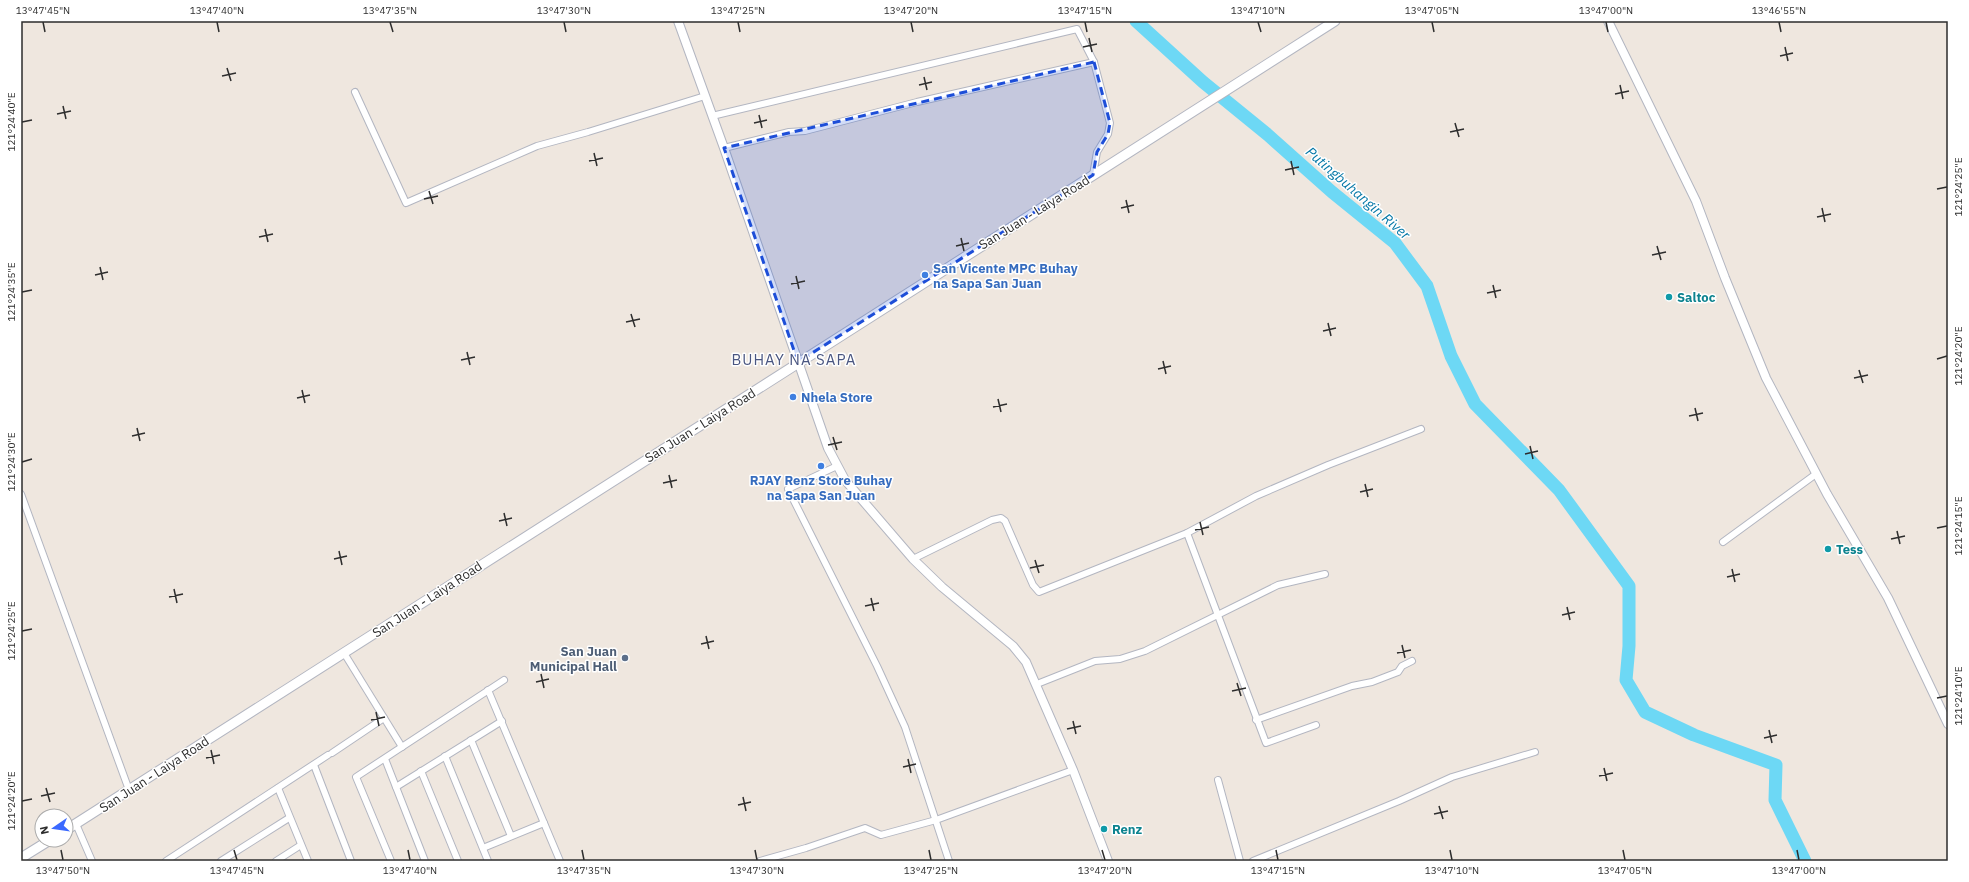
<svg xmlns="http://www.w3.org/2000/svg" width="1969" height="882" font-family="'IBM Plex Sans',sans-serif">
	<rect width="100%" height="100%" fill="#efe7df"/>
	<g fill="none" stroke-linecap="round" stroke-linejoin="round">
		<path stroke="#6dd8f5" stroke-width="13" d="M1136 21 1203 82 1268 135 1332 192 1395 243 1427 286 1451 356 1475 404 1559 490 1629 586V646L1626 680 1645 712 1694 735 1776 765 1775 800 1805 861"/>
		<g stroke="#b3b6c1" stroke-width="8">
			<g id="minor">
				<path d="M355 92 406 203 537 146 588 132 705 96"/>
				<path d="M712 116 1077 29 1094 62 1110 123 1108 134 1097 152 1093 175"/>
				<path d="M724 148 789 132 805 131 917 102 1094 62"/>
				<path d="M837 466 788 489 877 666 905 727 949 861"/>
				<path d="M21 494 129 790"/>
				<path d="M1187 533 1266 743 1316 725"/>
				<path d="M1723 542 1816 474"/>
				<path d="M913 559 992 520 1001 518 1005 521 1033 585 1039 592 1187 533 1256 496 1328 465 1421 429"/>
				<path d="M344 653 402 747"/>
				<path d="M1037 684 1095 661 1120 659 1145 651 1278 585 1325 574"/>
				<path d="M488 690 560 861"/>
				<path d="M1256 720 1352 686 1372 682 1398 672 1402 666 1412 661"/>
				<path d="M471 740 511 836"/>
				<path d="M332 753 384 718"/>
				<path d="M445 756 488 861"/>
				<path d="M385 759 425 861"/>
				<path d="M314 765 351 861"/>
				<path d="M421 771 458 861"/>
				<path d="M1218 780 1240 861"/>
				<path d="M396 787 502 721"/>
				<path d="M278 788 308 861"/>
				<path d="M76 824 92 861"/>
				<path d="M483 848 544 823"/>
				<path d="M166 861 328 755"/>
				<path d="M221 861 289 818"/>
				<path d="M276 861 301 845"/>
				<path d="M391 861 356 777 504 680"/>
				<path d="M760 861 806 848 865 828 881 835 936 820 1073 770"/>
				<path d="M1253 861 1399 801 1452 777 1535 752"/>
			</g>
		</g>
		<g stroke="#b3b6c1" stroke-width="10">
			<g id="tertiary">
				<path d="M678 21 724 148 828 448 845 480 913 559 942 587 1013 646 1026 662 1073 770 1108 861"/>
				<path d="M1608 21 1696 201 1725 278 1766 378 1827 494 1888 598 1948 724"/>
			</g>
		</g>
		<g stroke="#b3b6c1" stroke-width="11">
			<g id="secondary">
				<path d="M66 830 1335 21"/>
				<path d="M21 858 50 840"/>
			</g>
		</g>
		<use href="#minor" stroke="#fff" stroke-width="6"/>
		<use href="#tertiary" stroke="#fff" stroke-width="8"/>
		<use href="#secondary" stroke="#fff" stroke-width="9"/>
	</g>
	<path fill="#1d4ed8" fill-opacity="0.2" stroke="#1d4ed8" stroke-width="3" stroke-dasharray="8 5" stroke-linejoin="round" d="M1094 62 1110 123 1108 134 1097 152 1093 175 798 362 724 148Z"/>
	<path fill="none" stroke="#2d2d2d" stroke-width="1.5" d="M43 22 45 32M217 22 219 32M390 22 393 32M564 22 566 32M738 22 740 32M911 22 913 32M1085 22 1087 32M1258 22 1261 32M1432 22 1434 32M1606 22 1608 32M1779 22 1781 32M1089 38 1092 52M1083 47 1097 44M1785 47 1788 61M1780 56 1793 53M227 68 231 81M222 76 236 73M924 77 927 90M919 85 932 82M1620 85 1623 99M1615 94 1629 91M63 106 66 119M57 114 71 111M759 115 762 128M22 122 32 120M754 123 767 120M1455 123 1459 137M1450 132 1464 129M594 153 597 166M589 161 603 158M1291 161 1294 175M1285 170 1299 167M1937 189 1947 187M429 191 433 204M424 199 438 196M1126 200 1129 213M1121 208 1134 205M1822 208 1825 222M1817 217 1831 214M265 229 268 242M259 237 273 234M961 238 964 251M956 246 969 243M1657 246 1661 260M1652 255 1666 252M100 267 103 280M95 275 108 272M796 276 799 289M791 284 805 281M1493 285 1496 298M22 292 32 290M1487 293 1501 290M631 314 635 327M626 322 640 319M1328 323 1331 336M1323 331 1336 328M467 352 470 365M1937 359 1947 356M461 360 475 357M1163 361 1166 374M1158 369 1171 366M1859 370 1863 383M1854 378 1868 375M302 390 305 403M297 398 310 395M998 399 1001 412M993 407 1007 404M1695 408 1698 421M1689 416 1703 413M137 428 140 441M132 436 145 433M833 437 837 450M828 445 842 442M1530 446 1533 459M1525 454 1538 451M22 462 32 459M669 475 672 488M663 483 677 480M1365 484 1368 497M1360 492 1373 489M504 513 507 526M499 521 512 518M1200 522 1203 535M1937 528 1947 526M1195 530 1209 527M1897 531 1900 544M1891 539 1905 536M339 551 342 565M334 559 347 556M1035 560 1039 573M1030 568 1044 565M1732 569 1735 582M1727 577 1740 574M174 589 177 603M169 597 183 594M871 598 874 611M865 606 879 603M1567 607 1570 620M1562 615 1575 612M22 631 32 629M706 636 709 649M701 644 714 641M1402 645 1405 658M1397 653 1411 650M541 674 544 688M536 682 549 679M1237 683 1241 696M1232 691 1246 688M1937 698 1947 696M376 712 379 726M371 720 385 717M1073 721 1076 734M1067 729 1081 726M1769 730 1772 743M1764 738 1777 735M211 750 214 764M206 758 220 755M908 759 911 773M903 767 916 764M1604 768 1607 781M1599 776 1613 773M46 788 50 802M41 796 55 793M743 797 746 811M22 801 32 799M738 805 751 802M1439 806 1443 819M1434 814 1448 811M61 850 63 860M234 850 237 860M408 850 410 860M582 850 584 860M755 850 757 860M929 850 931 860M1102 850 1105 860M1276 850 1278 860M1450 850 1452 860M1623 850 1625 860M1797 850 1799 860"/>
	<g fill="#3f7fe0" stroke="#fff" stroke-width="1.5">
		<circle cx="925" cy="275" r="4"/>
		<circle cx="793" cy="397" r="4"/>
		<circle cx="821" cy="466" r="4"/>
	</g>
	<g fill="#0f9aa8" stroke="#fff" stroke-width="1.5">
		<circle cx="1669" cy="297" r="4"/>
		<circle cx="1828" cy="549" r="4"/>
		<circle cx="1104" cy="829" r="4"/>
	</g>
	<circle fill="#5c6f8a" stroke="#fff" stroke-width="1.5" cx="625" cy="658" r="4"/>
	<g text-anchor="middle" stroke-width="3" stroke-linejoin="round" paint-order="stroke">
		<g font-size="13" fill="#2d2d2d" stroke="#fff">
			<text transform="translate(1034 212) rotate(-32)" y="5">San Juan - Laiya Road</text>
			<text transform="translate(700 425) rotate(-32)" y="5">San Juan - Laiya Road</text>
			<text transform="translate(427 599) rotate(-33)" y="5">San Juan - Laiya Road</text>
			<text transform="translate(154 774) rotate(-33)" y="5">San Juan - Laiya Road</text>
		</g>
		<g font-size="13" font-weight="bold" fill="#366cbe" stroke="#fff" text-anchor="start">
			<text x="933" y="273">San Vicente MPC Buhay<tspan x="933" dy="15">na Sapa San Juan</tspan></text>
			<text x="801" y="402">Nhela Store</text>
			<text x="821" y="485" text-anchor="middle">RJAY Renz Store Buhay<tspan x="821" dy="15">na Sapa San Juan</tspan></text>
		</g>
		<g font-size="13" font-weight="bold" fill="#0d838f" stroke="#fff" text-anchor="start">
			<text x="1677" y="302">Saltoc</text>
			<text x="1836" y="554">Tess</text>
			<text x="1112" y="834">Renz</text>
		</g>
		<g font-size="13" font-weight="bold" fill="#4e5e75" stroke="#fff" text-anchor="end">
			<text x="617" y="656">San Juan<tspan x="617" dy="15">Municipal Hall</tspan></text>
		</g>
		<g font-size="14" font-style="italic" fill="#0678a7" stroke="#fff">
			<text transform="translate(1358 193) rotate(41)" y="5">Putingbuhangin River</text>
		</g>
		<g font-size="15" letter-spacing="1" fill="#4a5681" stroke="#fff">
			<text x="794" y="365">BUHAY NA SAPA</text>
		</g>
	</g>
	<rect width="1969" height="882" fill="none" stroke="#ffffff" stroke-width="44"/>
	<g transform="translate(54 828) rotate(257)"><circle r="19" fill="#ffffff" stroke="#ababab"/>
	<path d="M0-3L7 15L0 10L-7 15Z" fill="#3b69ff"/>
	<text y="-6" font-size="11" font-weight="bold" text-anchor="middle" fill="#2d2d2d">N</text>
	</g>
	<rect x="22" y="22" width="1925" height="838" fill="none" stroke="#2d2d2d" stroke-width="1.5"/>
	<g font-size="10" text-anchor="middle" fill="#2d2d2d">
		<text x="43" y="14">13°47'45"N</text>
		<text x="217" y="14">13°47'40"N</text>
		<text x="390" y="14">13°47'35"N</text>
		<text x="564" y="14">13°47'30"N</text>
		<text x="738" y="14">13°47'25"N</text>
		<text x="911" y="14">13°47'20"N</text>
		<text x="1085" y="14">13°47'15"N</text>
		<text x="1258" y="14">13°47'10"N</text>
		<text x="1432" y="14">13°47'05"N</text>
		<text x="1606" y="14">13°47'00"N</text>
		<text x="1779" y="14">13°46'55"N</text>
		<text transform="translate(11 122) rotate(-90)" y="4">121°24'40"E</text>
		<text transform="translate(1958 187) rotate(-90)" y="4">121°24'25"E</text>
		<text transform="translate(11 292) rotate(-90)" y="4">121°24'35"E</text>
		<text transform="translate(1958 356) rotate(-90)" y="4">121°24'20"E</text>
		<text transform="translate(11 462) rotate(-90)" y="4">121°24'30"E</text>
		<text transform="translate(1958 526) rotate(-90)" y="4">121°24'15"E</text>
		<text transform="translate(11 631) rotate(-90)" y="4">121°24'25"E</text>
		<text transform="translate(1958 696) rotate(-90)" y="4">121°24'10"E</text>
		<text transform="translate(11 801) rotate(-90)" y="4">121°24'20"E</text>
		<text x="63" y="874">13°47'50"N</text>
		<text x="237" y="874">13°47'45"N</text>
		<text x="410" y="874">13°47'40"N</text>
		<text x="584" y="874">13°47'35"N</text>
		<text x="757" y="874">13°47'30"N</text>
		<text x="931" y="874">13°47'25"N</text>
		<text x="1105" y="874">13°47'20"N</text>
		<text x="1278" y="874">13°47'15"N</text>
		<text x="1452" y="874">13°47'10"N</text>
		<text x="1625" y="874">13°47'05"N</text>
		<text x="1799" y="874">13°47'00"N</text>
	</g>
</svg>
